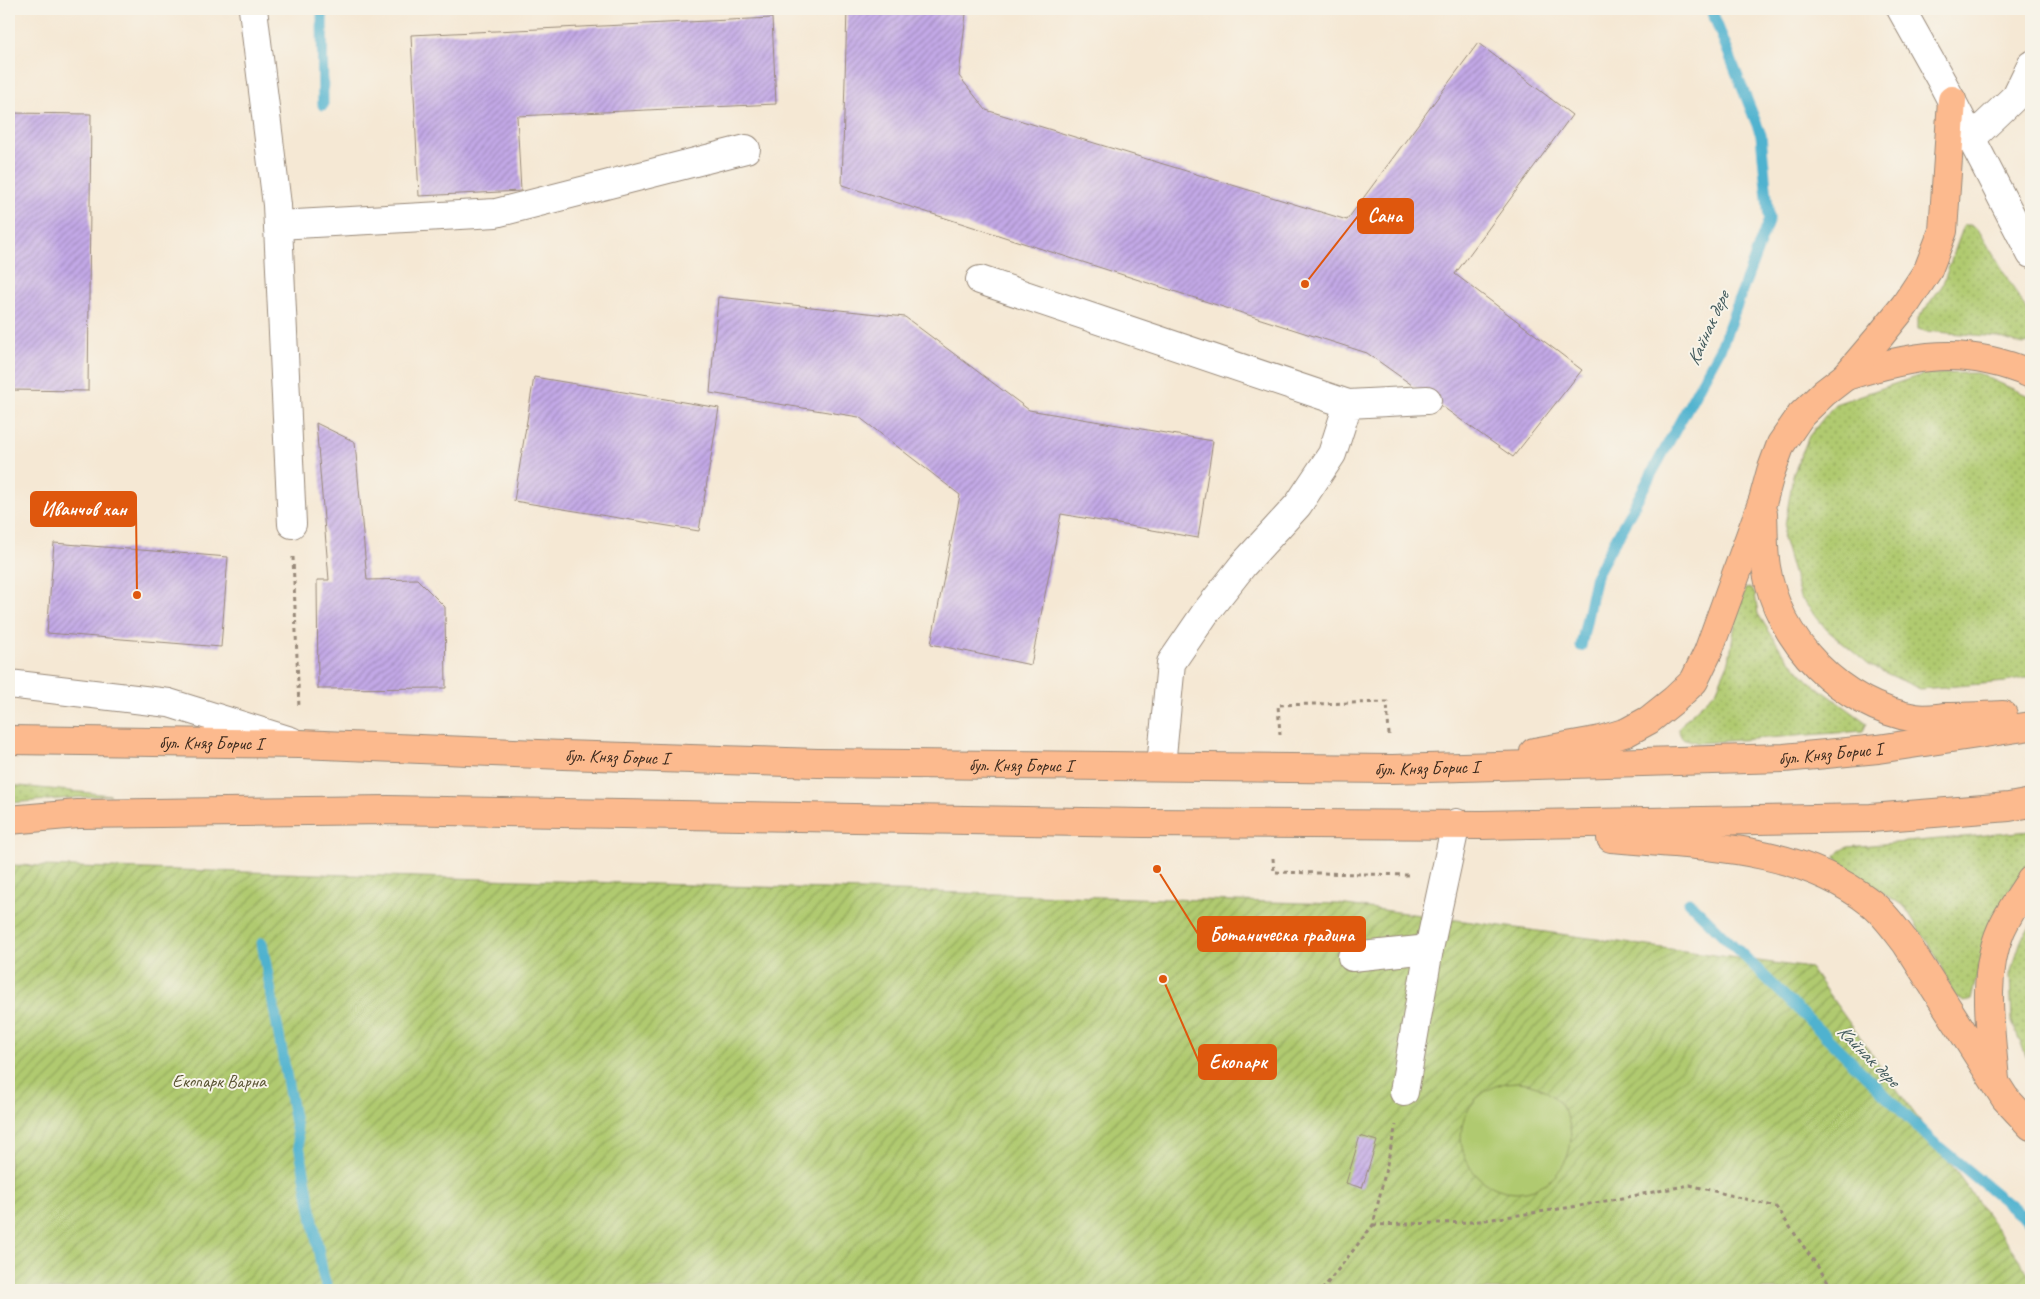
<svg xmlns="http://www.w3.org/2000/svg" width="2040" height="1299" font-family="Caveat,sans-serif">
	<defs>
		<pattern id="grass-dots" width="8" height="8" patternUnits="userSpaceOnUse" patternTransform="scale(1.25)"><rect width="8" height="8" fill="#b0ca70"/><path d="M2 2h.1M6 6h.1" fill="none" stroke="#90a45b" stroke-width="1.8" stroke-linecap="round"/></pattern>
		<pattern id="garden-furrows" width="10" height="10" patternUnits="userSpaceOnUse" patternTransform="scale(1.25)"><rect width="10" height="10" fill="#b0ca70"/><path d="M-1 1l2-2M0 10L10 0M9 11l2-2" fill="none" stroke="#90a45b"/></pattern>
		<pattern id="building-hatch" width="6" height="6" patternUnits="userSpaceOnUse" patternTransform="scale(1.25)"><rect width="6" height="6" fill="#c3a9e7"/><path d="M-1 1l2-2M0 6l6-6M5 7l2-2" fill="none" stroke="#a08abb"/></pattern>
	</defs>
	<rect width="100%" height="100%" fill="#f7f3e8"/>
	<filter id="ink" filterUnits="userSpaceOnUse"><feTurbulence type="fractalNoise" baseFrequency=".02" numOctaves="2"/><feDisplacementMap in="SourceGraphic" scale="10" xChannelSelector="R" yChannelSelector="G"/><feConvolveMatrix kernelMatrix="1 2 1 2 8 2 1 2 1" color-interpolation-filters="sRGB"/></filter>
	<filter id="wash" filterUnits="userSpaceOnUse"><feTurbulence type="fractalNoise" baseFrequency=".0096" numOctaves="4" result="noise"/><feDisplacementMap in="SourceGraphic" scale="20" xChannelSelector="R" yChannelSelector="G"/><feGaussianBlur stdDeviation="1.12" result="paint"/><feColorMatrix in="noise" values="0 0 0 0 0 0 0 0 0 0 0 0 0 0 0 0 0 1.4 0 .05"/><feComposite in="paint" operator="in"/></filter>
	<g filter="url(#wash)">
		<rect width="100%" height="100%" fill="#f5e8d4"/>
		<g fill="url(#grass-dots)" stroke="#767a47">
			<path d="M1964 225H1970L1978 229 2031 318V342L2023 345 1998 337 1925 331 1918 329V318L1942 286Z"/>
			<path d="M1977 373 2031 397V677L2006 682 1920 689 1869 665 1827 630 1800 597 1783 538 1793 475 1809 436 1835 404 1924 374Z"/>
			<path d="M1751 588 1755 594 1758 614 1781 650 1809 681 1867 723 1863 731 1699 743 1682 738 1678 730 1686 719 1716 691 1729 661 1736 618 1745 589Z"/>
			<path d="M9 785 111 795 9 803Z"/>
			<path d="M2031 831V861L2012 886 1979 966 1971 1000 1964 1002 1954 995 1937 958 1905 907 1840 865 1836 857 1840 851 1848 847Z"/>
			<path d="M2031 926V1068L2012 1022 2010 974 2022 937Z"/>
		</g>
		<path fill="url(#garden-furrows)" stroke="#767a47" d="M9 865 1339 904 1810 968 2031 1276V1290H9Z"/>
		<circle fill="#b0ca70" stroke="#767a47" cx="1516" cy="1137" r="55"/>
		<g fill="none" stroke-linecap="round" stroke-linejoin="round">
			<g stroke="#50b2cf" stroke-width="11">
				<path d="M322 9 323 105"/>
				<path d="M1581 646 1596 575 1722 345 1769 219 1761 135 1711 9"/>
				<path d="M1689 902 1932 1141 2031 1223"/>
				<path d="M262 943 323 1275 328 1290"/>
			</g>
		</g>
		<g id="blocks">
			<g fill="url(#building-hatch)">
				<path d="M847 9 966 14 959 76 986 110 1347 220 1478 43 1572 115 1455 274 1582 370 1513 457 1367 353 842 185Z"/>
				<path d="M772 18 776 104 517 116 521 191 419 196 411 35Z"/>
				<path d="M9 113 91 114 88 391 9 390Z"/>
				<path d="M718 297 905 317 1029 410 1213 441 1198 538 1061 514 1031 665 931 644 960 495 859 417 710 393Z"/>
				<path d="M534 377 719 408 699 531 514 501Z"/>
				<path d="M316 423 355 442 367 580 417 579 445 607 446 688 318 689 317 580H329Z"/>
				<path d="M54 543 228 557 221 647 47 633Z"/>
				<path d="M1360 1136 1377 1141 1362 1188 1346 1183Z"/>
			</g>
		</g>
	</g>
	<g filter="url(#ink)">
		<use href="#blocks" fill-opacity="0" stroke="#988979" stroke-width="1"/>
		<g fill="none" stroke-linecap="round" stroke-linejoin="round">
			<g stroke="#988979" stroke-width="30">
				<g id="minor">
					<path d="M253 9 277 205 292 524"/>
					<path d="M1901 9 1942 82 2031 254"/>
					<path d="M1972 138 2016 96 2031 65"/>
					<path d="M278 225 496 213 746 149"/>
					<path d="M980 280 1348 404"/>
					<path d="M9 684 169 703 291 741"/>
					<path d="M1161 766 1171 663 1206 612 1243 565 1298 505 1332 454 1348 404 1427 400"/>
					<path d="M1352 957 1429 949"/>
					<path d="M1404 1092 1429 949 1456 823"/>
				</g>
			</g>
			<g stroke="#988979" stroke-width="30">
				<g id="highway">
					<path d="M1846 376C1914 355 1963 345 2031 374"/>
					<path d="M1763 514C1764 531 1763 550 1766 567 1778 642 1841 705 1915 718 1925 720 1936 718 1945 717 1964 717 1984 716 2003 715"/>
					<path id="s1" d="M9 740 300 744 563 755 818 763 1392 769 1784 758 1878 749 2031 726"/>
					<path d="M1534 752 1601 740 1627 732 1649 720 1674 700 1694 681 1708 652 1763 500 1771 471 1781 444 1801 415 1824 393 1846 376 1880 336 1905 305 1928 270 1943 231 1952 100"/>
					<path d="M9 820 78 814 388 810 1143 823 1481 825 1871 818 2009 807 2031 803"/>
					<path d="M1611 838C1699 846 1798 845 1871 903 1885 914 1895 929 1906 943L2005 1098 2031 1126"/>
					<path d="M1995 1080C1991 1032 1981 976 2001 930 2009 912 2020 896 2031 880"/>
				</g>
			</g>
			<g stroke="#988979" stroke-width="3" stroke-dasharray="4 4" stroke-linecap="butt">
				<path d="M293 557 299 708"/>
				<path d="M1280 735 1278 705 1387 702 1389 735"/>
				<path d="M1273 858 1274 872 1409 875V873"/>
				<path d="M1373 1225 1472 1222 1579 1206 1690 1185 1776 1207 1834 1290"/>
				<path d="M1322 1290 1373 1225 1396 1125"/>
			</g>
			<use href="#minor" stroke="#fff" stroke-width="28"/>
			<use href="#highway" stroke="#fcba8e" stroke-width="28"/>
		</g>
	</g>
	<g text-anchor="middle" stroke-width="4" stroke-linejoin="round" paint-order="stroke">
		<g font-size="18" fill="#3b2a1e" stroke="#f7f3e8">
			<text dy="6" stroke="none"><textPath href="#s1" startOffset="202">бул. Княз Борис I</textPath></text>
			<text dy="6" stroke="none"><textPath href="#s1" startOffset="1822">бул. Княз Борис I</textPath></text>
			<text dy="6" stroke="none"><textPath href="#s1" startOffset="608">бул. Княз Борис I</textPath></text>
			<text dy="6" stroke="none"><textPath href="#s1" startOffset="1012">бул. Княз Борис I</textPath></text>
			<text dy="6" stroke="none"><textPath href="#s1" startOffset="1418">бул. Княз Борис I</textPath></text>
		</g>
		<g font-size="18" fill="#585232" stroke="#f7f3e8">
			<text x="219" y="1087">Екопарк Варна</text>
		</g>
		<g font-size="19" font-style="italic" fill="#425a5c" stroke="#f7f3e8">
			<text transform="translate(1707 328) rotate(-66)" y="7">Кайнак дере</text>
			<text transform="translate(1869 1055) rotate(45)" y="7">Кайнак дере</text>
		</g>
	</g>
	<path fill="none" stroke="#df570d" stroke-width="2" d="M1305 284L1358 216M137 595L136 509M1157 869L1198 934M1163 979L1199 1062"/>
	<g fill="#df570d" stroke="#f7f3e8" stroke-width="2">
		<circle cx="1305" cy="284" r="5"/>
		<circle cx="137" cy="595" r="5"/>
		<circle cx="1157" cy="869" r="5"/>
		<circle cx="1163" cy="979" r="5"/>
	</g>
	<g fill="#df570d" stroke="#df570d" stroke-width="2">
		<rect x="1358" y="199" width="55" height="34" rx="5"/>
		<rect x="31" y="492" width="105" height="34" rx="5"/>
		<rect x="1198" y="917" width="167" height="34" rx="5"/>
		<rect x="1199" y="1045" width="77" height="34" rx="5"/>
	</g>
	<g font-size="19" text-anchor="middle" font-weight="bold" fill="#fff">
		<text x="1385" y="222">Сана</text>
		<text x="84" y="515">Иванчов хан</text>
		<text x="1282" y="941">Ботаническа градина</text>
		<text x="1238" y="1068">Екопарк</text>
	</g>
	<rect width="2040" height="1299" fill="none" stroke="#f7f3e8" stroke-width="30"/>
</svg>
